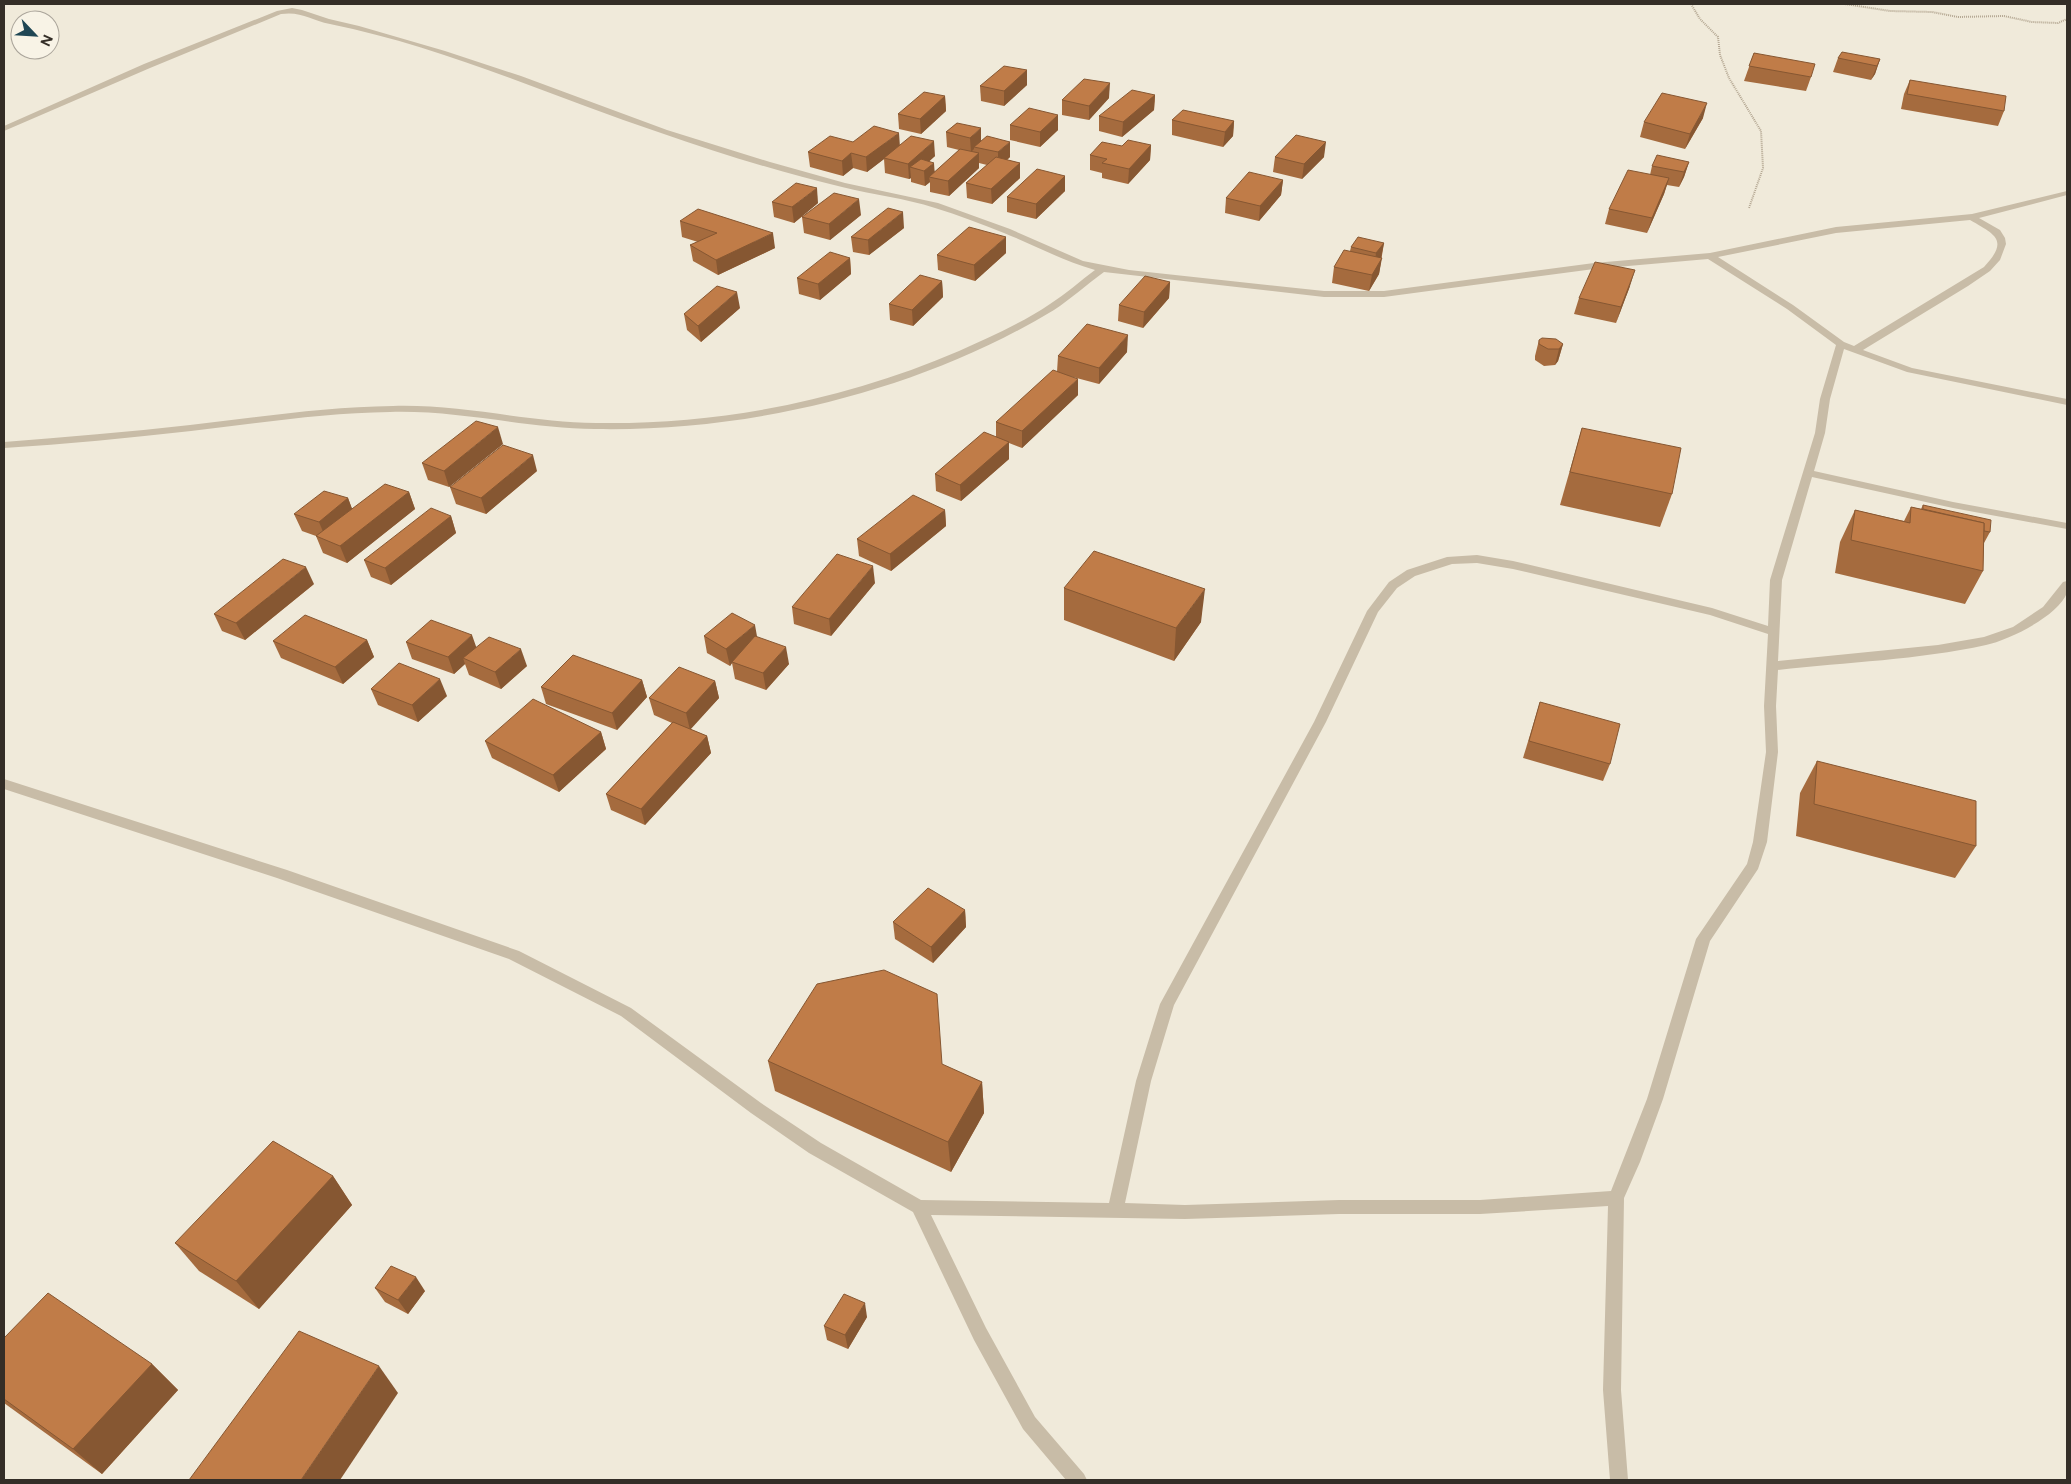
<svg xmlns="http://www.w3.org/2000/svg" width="2071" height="1484" font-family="Figtree,sans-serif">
	<rect width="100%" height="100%" fill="#f0eada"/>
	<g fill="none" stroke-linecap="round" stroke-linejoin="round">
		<g stroke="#b3a691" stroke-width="2" stroke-dasharray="1 1" stroke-linecap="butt">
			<path d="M1691 4 1700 19 1718 37 1720 55 1729 78 1761 131 1763 168 1749 208"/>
			<path d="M1845 4 1890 11 1932 12 1958 17 2004 16 2032 22 2058 23 2067 19"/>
		</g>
		<path fill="#c8bca7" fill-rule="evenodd" d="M292 8 302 10 329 19 359 26 445 51 521 76 667 130 770 162 845 183 938 203 1010 229 1083 261 1129 270 1324 291H1384L1594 263 1710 253 1836 227 1972 214 2067 191V195L1979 218 2000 230 2005 238 2006 244 2000 260 1990 271 1968 286 1863 350 1912 368 2067 399V405L1907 372 1844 349 1830 399 1825 433 1814 471 1953 502 2067 523V529L1953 508 1812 477 1782 580 1778 661 1938 645 1984 637 2013 627 2043 607 2063 582 2067 581C2067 584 2068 590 2067 593 2058 616 2009 640 1986 645 1918 660 1847 662 1778 670L1776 706 1778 752 1767 842 1758 869 1710 941 1663 1099 1640 1162 1624 1198 1621 1390 1628 1480H1610L1603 1390 1608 1206 1480 1214H1339L1185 1219 931 1215 986 1328 1035 1417 1084 1474 1087 1480H1066L1023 1429 974 1340 913 1212 809 1153 751 1113 621 1016 509 959 277 878 4 789V779L287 870 519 951 631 1008 761 1103 821 1143 921 1200 1109 1203 1136 1081 1160 1004 1314 722 1367 611 1389 582 1407 570 1447 557 1477 555 1513 561 1712 608 1768 626 1770 580 1815 433 1820 399 1836 345 1787 309 1708 259 1594 269 1384 297H1324L1104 272C1087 284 1071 299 1054 310 920 391 751 432 595 429 526 428 459 410 390 412 324 413 258 423 191 431 129 438 66 444 4 448V442C66 437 128 432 190 425 258 417 325 407 393 406 461 404 528 422 596 423 720 425 845 400 959 351 990 337 1022 323 1050 304 1066 294 1080 281 1095 270 1063 261 1034 245 1004 233 981 224 958 215 935 208 905 198 873 195 842 187 781 172 720 154 661 133 551 96 444 47 330 24 311 20 301 11 281 14L150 68 4 131V126L144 64 277 11ZM1970 220C1996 235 2009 240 1984 267L1854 346 1844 342 1793 305 1718 257 1836 233ZM1477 563 1513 569 1710 615 1768 634 1764 706 1766 752 1753 842 1747 864 1696 939 1647 1099 1611 1191 1480 1200H1339L1185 1205 1125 1203 1151 1081 1174 1005 1326 722 1378 612 1397 588 1415 576 1452 564Z"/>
	</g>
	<g fill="#a56b3e">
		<path d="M1754 53 1811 77 1806 91 1744 81Z"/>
		<path d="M1838 58 1880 59 1875 74 1871 80 1833 72Z"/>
		<path d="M1027 70V85L1004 106 981 101 980 86Z"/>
		<path d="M1910 80 2004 111 1998 126 1901 109 1904 94Z"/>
		<path d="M1155 95 1154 110 1122 137 1099 131V116Z"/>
		<path d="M945 96 946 111 921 134 899 129 898 114Z"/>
		<path d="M1109 98 1089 120 1062 115V100Z"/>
		<path d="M1058 115V130L1040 147 1010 140V125Z"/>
		<path d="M1703 118 1685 149 1640 137 1644 122Z"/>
		<path d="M1172 120 1234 121 1233 136 1223 147 1172 135Z"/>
		<path d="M957 123 981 141 1010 157 1007 160 1020 163V178L992 204 967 198 966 183 987 165 979 163V168L949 196 930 192V182L925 186 911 182V178L909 179 885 173 884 159 867 172 853 168 843 176 810 167 808 152 853 142 900 145 935 156 929 161 935 172 959 150 947 147 946 132Z"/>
		<path d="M1151 145 1150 160 1128 184 1102 178V173L1090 170V155L1122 146Z"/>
		<path d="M1275 157H1324L1302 179 1273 172Z"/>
		<path d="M1689 162 1684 177 1679 187 1667 185 1664 194 1647 233 1605 224 1609 209 1650 175 1652 166Z"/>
		<path d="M1065 176V191L1036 219 1007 212V197Z"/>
		<path d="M1283 180 1281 195 1259 221 1225 213 1226 198Z"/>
		<path d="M772 202 818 203 794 223 774 217Z"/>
		<path d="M861 215 830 240 804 233 802 217Z"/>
		<path d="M680 221 775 248 718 275 693 261 690 245 698 242 682 237Z"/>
		<path d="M904 228 869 255 853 252 851 237Z"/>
		<path d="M1384 243 1379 274 1369 291 1332 283 1334 267 1350 251 1351 247Z"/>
		<path d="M1006 253 975 281 938 270 937 255Z"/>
		<path d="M850 258 851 274 820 300 799 294 797 278Z"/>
		<path d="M942 281 943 297 913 326 890 320 889 304Z"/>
		<path d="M1170 282 1169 298 1143 328 1118 321 1119 305Z"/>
		<path d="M1630 286 1616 323 1574 314 1579 298Z"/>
		<path d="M740 308 701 342 687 330 684 314Z"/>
		<path d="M1539 340 1563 344 1558 361 1555 365 1544 366 1535 360V356Z"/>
		<path d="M1127 352 1099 384 1069 376 1078 395 1022 448 1009 443V459L961 501 936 491 935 474 996 437V422L1057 372 1058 356Z"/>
		<path d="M1582 428 1672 494 1660 527 1560 505Z"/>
		<path d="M503 444 449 487 428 480 422 463Z"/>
		<path d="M537 471 486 514 456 504 450 487Z"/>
		<path d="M409 492 415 509 347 563 323 553 316 536 302 531 294 514 348 498 352 509Z"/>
		<path d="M1923 505 1990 532 1984 543 1983 571 1965 604 1835 573 1840 542 1855 510 1904 521 1911 507 1921 509Z"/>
		<path d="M945 510 946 526 891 571 859 556 857 539Z"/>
		<path d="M451 516 456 533 391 585 371 577 364 560Z"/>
		<path d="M875 583 831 636 794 624 792 607Z"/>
		<path d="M314 584 245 640 222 631 214 614Z"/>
		<path d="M1064 588 1201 622 1174 661 1064 620Z"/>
		<path d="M704 636 757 637 789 664 766 690 735 679 732 663 730 666 707 653Z"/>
		<path d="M367 640 374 657 343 684 281 658 273 641Z"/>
		<path d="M406 642 477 647 527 666 501 689 469 675 465 664 454 674 412 659Z"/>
		<path d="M642 680 647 697 617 730 546 704 541 687Z"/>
		<path d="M715 681 719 698 690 729 707 736 711 753 645 825 611 810 606 794 672 723 654 715 649 698Z"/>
		<path d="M371 689 447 696 418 722 378 705Z"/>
		<path d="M1540 702 1610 764 1603 781 1523 758Z"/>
		<path d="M601 732 606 749 559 792 492 758 485 741Z"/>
		<path d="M1817 761 1976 846 1955 878 1796 836 1800 793Z"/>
		<path d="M965 910 966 927 933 963 895 939 893 922Z"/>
		<path d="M768 1061 942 1065 982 1082 984 1113 951 1172 775 1091Z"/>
		<path d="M333 1176 352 1205 259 1309 199 1271 175 1243Z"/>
		<path d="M375 1288 425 1291 408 1314 385 1302Z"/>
		<path d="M867 1317 848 1349 827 1340 824 1326Z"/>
		<path d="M4 1338 152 1364 178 1390 102 1474 4 1403Z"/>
	</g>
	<g fill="#865732">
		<path d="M1880 59 1875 74 1871 80Z"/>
		<path d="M1027 70V85L1004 106V91Z"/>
		<path d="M1110 83 1109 98 1089 120V106Z"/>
		<path d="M1155 95 1154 110 1122 137 1123 122Z"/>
		<path d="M945 96 946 111 921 134 920 119Z"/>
		<path d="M1707 103 1703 118 1685 149 1690 134Z"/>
		<path d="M1058 115V130L1040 147V132Z"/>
		<path d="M1234 121 1233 136 1223 147 1225 132Z"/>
		<path d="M981 128V143L974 147V149L971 152 970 138Z"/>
		<path d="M899 133 900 147 884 158V159L867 172 866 157Z"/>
		<path d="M934 141 935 156 920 170 910 167 911 178 909 179 908 164Z"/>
		<path d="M1010 142V157L998 167V152Z"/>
		<path d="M1326 142 1324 157 1302 179 1304 164Z"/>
		<path d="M1151 145 1150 160 1128 184 1129 169Z"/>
		<path d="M851 153 853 168 843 176 842 161Z"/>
		<path d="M979 153V168L949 196 948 181Z"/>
		<path d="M1689 162 1684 177 1679 187 1684 172Z"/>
		<path d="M934 163 935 178 929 177 930 182 925 186 924 171Z"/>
		<path d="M1020 163V178L992 204 991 189Z"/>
		<path d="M1065 176V191L1036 219V204Z"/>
		<path d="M1669 178 1664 194 1647 233 1652 218Z"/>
		<path d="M1283 180 1281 195 1259 221 1260 206Z"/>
		<path d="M817 188 818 203 794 223 792 207Z"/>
		<path d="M859 199 861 215 830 240 829 224Z"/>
		<path d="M903 212 904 228 869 255 868 240Z"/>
		<path d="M773 233 775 248 718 275 716 260Z"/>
		<path d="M1006 237V253L975 281 974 265Z"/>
		<path d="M1384 243 1381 258 1374 269 1376 253Z"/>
		<path d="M850 258 851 274 820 300 818 284Z"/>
		<path d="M1382 258 1379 274 1369 291 1372 275Z"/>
		<path d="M1635 270 1630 286 1616 323 1621 307Z"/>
		<path d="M942 281 943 297 913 326 912 310Z"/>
		<path d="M1170 282 1169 298 1143 328 1144 312Z"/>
		<path d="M737 292 740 308 701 342 698 326Z"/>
		<path d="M1128 335 1127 352 1099 384V368Z"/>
		<path d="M1563 344 1558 361 1555 365 1559 349Z"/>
		<path d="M1078 379V395L1022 448V431Z"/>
		<path d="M498 427 503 444 449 487 444 471Z"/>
		<path d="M1009 442V459L961 501 960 485Z"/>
		<path d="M533 455 537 471 486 514 481 498Z"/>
		<path d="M409 492 415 509 347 563 340 546Z"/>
		<path d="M348 498 354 514 326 539 319 522Z"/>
		<path d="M945 510 946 526 891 571 890 554Z"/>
		<path d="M451 516 456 533 391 585 385 568Z"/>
		<path d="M873 566 875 583 831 636 829 619Z"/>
		<path d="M306 567 314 584 245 640 236 623Z"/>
		<path d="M1205 589 1201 622 1174 661 1176 628Z"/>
		<path d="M755 625 758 642 732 662V663L730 666 726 649Z"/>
		<path d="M472 635 478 652 463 658 465 664 454 674 448 657Z"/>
		<path d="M367 640 374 657 343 684 335 667Z"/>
		<path d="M786 647 789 664 766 690 763 673Z"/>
		<path d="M521 649 527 666 501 689 495 672Z"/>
		<path d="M440 679 447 696 418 722 412 705Z"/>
		<path d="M642 680 647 697 617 730 612 713Z"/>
		<path d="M715 681 719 698 690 730 686 713Z"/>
		<path d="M601 732 606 749 559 792 553 775Z"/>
		<path d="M707 736 711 753 645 825 641 809Z"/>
		<path d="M965 910 966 927 933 963 931 947Z"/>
		<path d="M982 1082 984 1113 951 1172 948 1142Z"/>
		<path d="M333 1176 352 1205 259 1309 236 1281Z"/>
		<path d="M416 1277 425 1291 408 1314 398 1300Z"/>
		<path d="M865 1303 867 1317 848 1349 845 1335Z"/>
		<path d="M152 1364 178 1390 102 1474 73 1449Z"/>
		<path d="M379 1366 398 1393 340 1480H301Z"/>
	</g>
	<g fill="#c07c48" stroke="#865732">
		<path d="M1842 52 1880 59 1877 66 1838 58Z"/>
		<path d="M1754 53 1815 64 1811 77 1749 66Z"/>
		<path d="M1004 66 1027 70 1004 91 980 86Z"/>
		<path d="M1084 79 1110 83 1089 106 1062 100Z"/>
		<path d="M1910 80 2006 96 2004 111 1907 94Z"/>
		<path d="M1132 90 1155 95 1123 122 1099 116Z"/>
		<path d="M924 92 945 96 920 119 898 114Z"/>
		<path d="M1662 93 1707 103 1690 134 1644 122Z"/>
		<path d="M1029 108 1058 115 1040 132 1010 125Z"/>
		<path d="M1183 110 1234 121 1225 132 1172 120Z"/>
		<path d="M957 123 981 128 970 138 946 132Z"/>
		<path d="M874 126 899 133 866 157 851 153 842 161 808 152 830 136 853 142Z"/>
		<path d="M1296 135 1326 142 1304 164 1275 157Z"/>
		<path d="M911 136 934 141 908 164 884 158Z"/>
		<path d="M987 136 1010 142 998 152 974 147Z"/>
		<path d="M1128 140 1151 145 1129 169 1102 163 1107 159 1090 155 1102 142 1122 146Z"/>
		<path d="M960 149 979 153 948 181 929 177Z"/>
		<path d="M1657 155 1689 162 1684 172 1652 166Z"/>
		<path d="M996 157 1020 163 991 189 966 183Z"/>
		<path d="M921 159 934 163 924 171 910 167Z"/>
		<path d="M1037 169 1065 176 1036 204 1007 197Z"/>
		<path d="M1628 170 1669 178 1652 218 1609 209Z"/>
		<path d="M1249 172 1283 180 1260 206 1226 198Z"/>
		<path d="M796 183 817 188 792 207 772 202Z"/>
		<path d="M834 193 859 199 829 224 802 217Z"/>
		<path d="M888 208 903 212 868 240 851 237Z"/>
		<path d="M698 209 773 233 716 260 690 245 717 233 680 221Z"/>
		<path d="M969 227 1006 237 974 265 937 255Z"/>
		<path d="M1358 237 1384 243 1376 253 1351 247Z"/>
		<path d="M1344 250 1382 258 1372 275 1334 267Z"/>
		<path d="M830 252 850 258 818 284 797 278Z"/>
		<path d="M1595 262 1635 270 1621 307 1579 298Z"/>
		<path d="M920 275 942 281 912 310 889 304Z"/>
		<path d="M1145 276 1170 282 1144 312 1119 305Z"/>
		<path d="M717 286 737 292 698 326 684 314Z"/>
		<path d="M1087 324 1128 335 1099 368 1058 356Z"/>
		<path d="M1542 338 1556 339 1563 344 1559 349H1548L1539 344V340Z"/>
		<path d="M1053 370 1078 379 1022 431 996 422Z"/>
		<path d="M476 421 498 427 444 471 422 463Z"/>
		<path d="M1582 428 1681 448 1672 494 1570 472Z"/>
		<path d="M984 432 1009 442 960 485 935 474Z"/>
		<path d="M503 445 533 455 481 498 450 487Z"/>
		<path d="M385 484 409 492 340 546 316 536Z"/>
		<path d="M324 491 348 498 319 522 294 514Z"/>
		<path d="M913 495 945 510 890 554 857 539Z"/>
		<path d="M1923 505 1991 520 1990 532 1984 531V523L1923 509Z"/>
		<path d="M1911 507 1984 523 1983 571 1851 540 1855 510 1910 523Z"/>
		<path d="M431 508 451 516 385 568 364 560Z"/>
		<path d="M1094 551 1205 589 1176 628 1064 588Z"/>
		<path d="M837 554 873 566 829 619 792 607Z"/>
		<path d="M283 559 306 567 236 623 214 614Z"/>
		<path d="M732 613 755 625 726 649 704 636Z"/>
		<path d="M305 615 367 640 335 667 273 641Z"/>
		<path d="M431 620 472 635 448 657 406 642Z"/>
		<path d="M755 636 786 647 763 673 732 662Z"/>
		<path d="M489 637 521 649 495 672 463 658Z"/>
		<path d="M573 655 642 680 612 713 541 687Z"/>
		<path d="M399 663 440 679 412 705 371 689Z"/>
		<path d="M679 667 715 681 686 713 649 698Z"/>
		<path d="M533 699 601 732 553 775 485 741Z"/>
		<path d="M1540 702 1620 724 1610 764 1529 741Z"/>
		<path d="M673 722 707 736 641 809 606 794Z"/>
		<path d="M1817 761 1976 801V846L1814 804Z"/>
		<path d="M928 888 965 910 931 947 893 922Z"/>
		<path d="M884 970 937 994 942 1064 982 1082 948 1142 768 1061 817 984Z"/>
		<path d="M273 1141 333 1176 236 1281 175 1243Z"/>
		<path d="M391 1266 416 1277 398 1300 375 1288Z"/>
		<path d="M48 1293 152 1364 73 1449 4 1399V1338Z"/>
		<path d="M844 1294 865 1303 845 1335 824 1326Z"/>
		<path d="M299 1331 379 1366 301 1480H189Z"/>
	</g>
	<rect width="2071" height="1484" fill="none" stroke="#342e27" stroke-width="10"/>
	<g transform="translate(35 35) rotate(115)"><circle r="24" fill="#f8f3e6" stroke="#aaa49a"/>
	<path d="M0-4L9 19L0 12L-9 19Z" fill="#1f4654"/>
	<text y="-8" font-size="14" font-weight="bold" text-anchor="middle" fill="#342e27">N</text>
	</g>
</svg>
